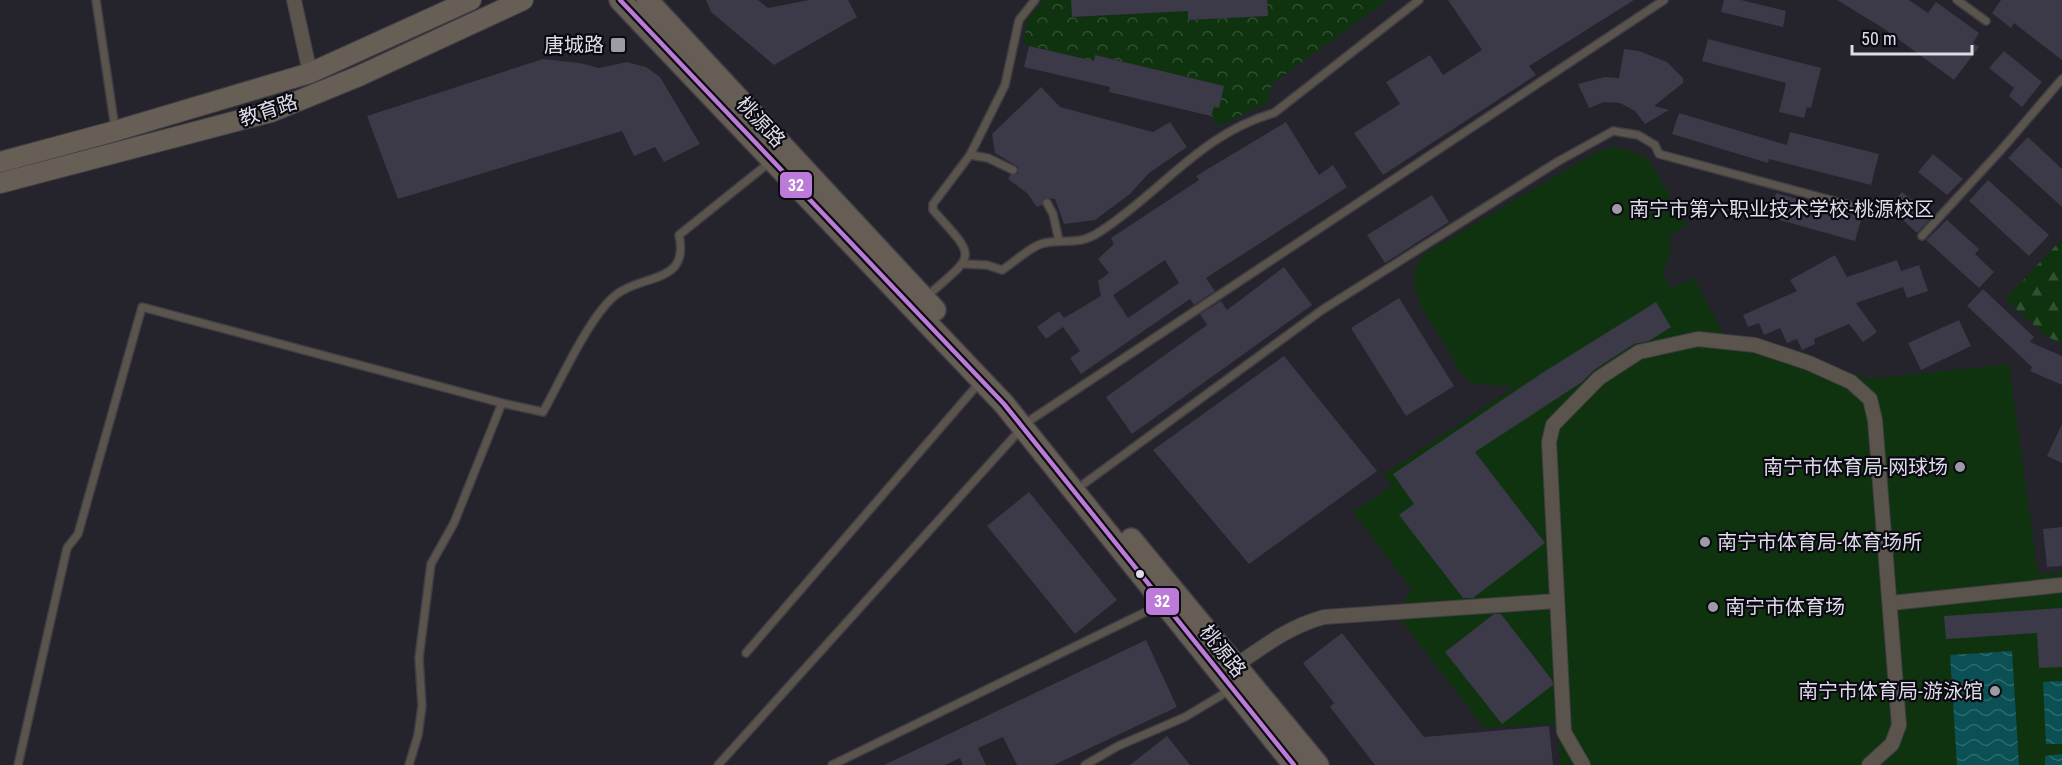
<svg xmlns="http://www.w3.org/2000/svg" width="2062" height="765" font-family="'Roboto Condensed','Noto Sans SC',sans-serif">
	<defs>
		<pattern id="forest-firs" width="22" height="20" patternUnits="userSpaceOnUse" patternTransform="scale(1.5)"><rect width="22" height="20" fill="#0f330f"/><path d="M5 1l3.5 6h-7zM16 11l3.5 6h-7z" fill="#325032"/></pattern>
		<pattern id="park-crowns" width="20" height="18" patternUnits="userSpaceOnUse" patternTransform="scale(1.5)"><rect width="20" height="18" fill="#0f330f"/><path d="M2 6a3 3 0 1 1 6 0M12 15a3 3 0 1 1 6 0" fill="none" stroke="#325032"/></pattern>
		<pattern id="water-waves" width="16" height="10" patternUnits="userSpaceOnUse" patternTransform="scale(1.5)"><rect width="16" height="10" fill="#0a5054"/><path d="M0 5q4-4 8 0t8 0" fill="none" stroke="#2d696d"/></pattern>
	</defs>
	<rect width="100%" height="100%" fill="#25232c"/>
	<path fill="url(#forest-firs)" d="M2062 239V343L2047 337 2005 299Z"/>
	<path fill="url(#park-crowns)" d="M1044 0H1071L1073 17 1188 11 1189 20 1267 16V0H1388L1272 84 1267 103 1220 126 1211 116 1214 107 1219 108 1224 86 1095 55 1094 61 1023 44 1028 18Z"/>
	<path fill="#0f330f" d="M1614 147 1632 151 1648 159 1687 225 1669 237 1671 250 1663 274 1671 288 1694 278 1723 334 1775 343 1868 379 2009 364 2038 574 2062 573V765H1561L1556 724 1484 728 1398 616 1411 589 1353 512 1392 486 1384 474 1514 387C1500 385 1478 388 1465 378 1457 371 1451 355 1446 346 1429 318 1397 282 1426 253L1596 152Z"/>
	<g fill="url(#water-waves)">
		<path d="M2012 651 2019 765H1957L1950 655Z"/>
		<path d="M2062 681V744H2046L2043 682Z"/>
		<path d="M2062 754V765H2045V756Z"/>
	</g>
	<g fill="#3c3948" fill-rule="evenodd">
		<path d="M706 0H758L768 8 809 0H848L857 17 774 65 711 12Z"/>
		<path d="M1071 0H1267L1268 16 1188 20V11L1072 17Z"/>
		<path d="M1448 0H1634L1529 66 1536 75 1383 175 1354 133 1400 104 1386 82 1430 55 1443 75 1482 50Z"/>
		<path d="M1724 0H1741L1786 11 1783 27 1721 12Z"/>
		<path d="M1837 0H1909L1928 13 1936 2 1979 33 1973 43 1979 47 1954 80 1883 28Z"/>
		<path d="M2001 0H2062V60L2014 23 2011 28 1992 13Z"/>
		<path d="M1708 39 1821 68 1811 108 1807 107 1804 118 1779 112 1786 83 1702 61Z"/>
		<path d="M1029 46 1094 61 1095 55 1224 86 1219 108 1214 107 1211 116 1109 92 1110 87 1024 67Z"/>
		<path d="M1624 49 1639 51 1667 62 1683 78V83L1654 106 1669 110 1645 124 1635 111 1620 103 1604 102 1589 108 1578 84 1605 77 1619 78Z"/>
		<path d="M2004 51 2042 82 2022 107 2009 96 2014 88 1989 68Z"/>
		<path d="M543 59 580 63 599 68 627 62 646 67 660 77 700 144 664 162 655 147 634 156 622 131 398 199 367 116Z"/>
		<path d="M1041 87 1060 107 1153 132 1170 122 1187 147 1149 173 1130 194 1095 220 1064 224 1055 199 1045 198 1042 205 1037 207 1027 193 1008 179 1010 175 1018 173V167L995 153 992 134Z"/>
		<path d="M1679 113 1787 145 1790 132 1879 154 1871 185 1769 159 1768 163 1672 134Z"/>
		<path d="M1286 122 1319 175 1333 165 1347 187 1206 278 1215 291 1194 305 1190 299 1081 374 1070 358 1080 351 1063 327 1046 339 1037 327 1059 311 1064 318 1101 296 1098 281 1109 273 1098 259 1114 244 1111 238 1199 180 1196 176ZM1165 260 1179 283 1128 318 1113 295Z"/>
		<path d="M2028 137 2062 169V207L2008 158Z"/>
		<path d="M1933 154 1963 179 1947 195 1918 172Z"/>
		<path d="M1988 180 2049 235 2029 256 1969 201Z"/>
		<path d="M1902 192 1933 216 1917 233 1889 207Z"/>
		<path d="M1776 193 1862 217 1855 241 1769 217Z"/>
		<path d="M1432 195 1449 222 1385 263 1367 235Z"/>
		<path d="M1947 220 1979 249 1975 254 1994 272 1979 288 1926 240Z"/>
		<path d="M1835 255 1847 277 1897 260 1901 271 1919 265 1928 291 1907 298 1903 287 1856 303 1877 332 1863 342 1849 324 1814 339 1815 344 1802 350 1797 339 1787 343 1780 328 1764 335 1759 323 1748 327 1743 315 1797 291 1790 280Z"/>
		<path d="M1284 267 1312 305 1132 434 1106 397 1207 325 1200 314 1221 301 1227 310Z"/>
		<path d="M1983 289 2034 337 2030 342 2062 356V385L2030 371 2032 367 1967 306Z"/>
		<path d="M1399 298 1454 386 1406 416 1351 328Z"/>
		<path d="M1656 302 1671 327 1649 341 1634 344 1594 370 1582 382 1475 452 1545 543 1473 598H1463L1399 515 1414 504 1393 474 1542 373Z"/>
		<path d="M1959 320 1971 346 1921 370 1908 343Z"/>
		<path d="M1284 356 1377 471 1249 564 1153 450Z"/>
		<path d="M2062 424V463L2047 456Z"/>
		<path d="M1029 492 1117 600 1075 634 987 526Z"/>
		<path d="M2062 527V566L2047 567 2043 529Z"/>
		<path d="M2062 608V667L2039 668 2037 633 1946 639 1944 616Z"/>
		<path d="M1494 614H1501L1552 680 1553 685 1502 724 1445 652Z"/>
		<path d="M1342 633 1424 737 1549 726 1553 765H1375L1330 707 1334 703 1303 663Z"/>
		<path d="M1146 640 1177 707 1054 765H1017L1003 737 978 748 986 765H963L960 758 945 765H884Z"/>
		<path d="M1167 736 1190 765H1130Z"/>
	</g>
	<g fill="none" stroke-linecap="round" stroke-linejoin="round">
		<g stroke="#403e45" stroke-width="10">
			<g id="lane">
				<path d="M96 0 115 128"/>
				<path d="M1957 0 1986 21"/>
				<path d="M970 155 988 158 1013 170"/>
				<path d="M1047 203 1053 214 1059 241"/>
				<path d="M1922 236 2002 149 2062 79"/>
				<path d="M963 264 987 265 1002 270C1015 262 1029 247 1044 243 1069 238 1077 247 1101 231 1161 192 1202 133 1274 113L1419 0"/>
				<path d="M926 297C976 253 978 260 933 210V204L970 155 1005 85 1019 20 1035 0"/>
				<path d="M502 403 543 412C560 382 590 314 617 294 643 274 690 284 679 235L770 162"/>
				<path d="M1032 419 1664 0"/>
				<path d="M1085 483 1322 310 1557 162 1613 131 1638 135 1655 145 1659 154 1849 205"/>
				<path d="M746 653 980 382"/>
				<path d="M18 765 67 548 78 534 142 307 502 403 454 523 431 564 419 658 422 706 418 735 409 765"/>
				<path d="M718 765 1020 430"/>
				<path d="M832 765 1162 604"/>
				<path d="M1085 765 1118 746 1185 717 1230 690"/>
			</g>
		</g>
		<g stroke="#403e45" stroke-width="16">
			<g id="street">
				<path d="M294 0 310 73"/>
				<path d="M1891 603 2062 585"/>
				<path d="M1235 666C1264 646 1290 626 1324 617L1557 601"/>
				<path d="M1583 765 1564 732 1549 442 1553 425 1599 378 1639 352 1698 339 1755 345 1809 363 1851 382 1870 399 1875 420 1899 725 1892 744 1869 765"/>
			</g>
		</g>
		<g stroke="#403e45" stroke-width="22">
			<g id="secondary">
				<path d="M0 162 115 131 310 73 471 0"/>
				<path d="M0 183 271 112 359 76 523 0"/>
			</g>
		</g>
		<g stroke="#403e45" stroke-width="24">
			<g id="primary">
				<path d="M620 0 1004 404 1294 765"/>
				<path d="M647 0 935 310"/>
				<path d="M1131 539 1318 765"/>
			</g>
		</g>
		<use href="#lane" stroke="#5b544c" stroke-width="7"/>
		<use href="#street" stroke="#5b544c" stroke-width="14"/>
		<use href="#secondary" stroke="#675f55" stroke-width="20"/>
		<use href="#primary" stroke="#665d55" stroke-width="21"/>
		<g stroke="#0b0a12" stroke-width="9">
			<path id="bus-1" d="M620 0 1004 404 1294 765"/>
		</g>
		<use href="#bus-1" stroke="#bd7bd9" stroke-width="4.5"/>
	</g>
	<g fill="#9d9ba6" stroke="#0b0a12" stroke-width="2">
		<rect x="610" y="37" width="16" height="16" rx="3"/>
		<circle cx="1617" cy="209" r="6"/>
		<circle cx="1960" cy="467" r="6"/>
		<circle cx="1705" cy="542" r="6"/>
		<circle cx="1713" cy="607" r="6"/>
		<circle cx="1995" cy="691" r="6"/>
	</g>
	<circle fill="#dddce7" stroke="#0b0a12" stroke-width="2" cx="1140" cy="574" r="5"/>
	<g text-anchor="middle" stroke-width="4.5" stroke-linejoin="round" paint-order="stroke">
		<g font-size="20" fill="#dddce7" stroke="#0b0a12" text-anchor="end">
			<text x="604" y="52">唐城路</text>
			<text x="1629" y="216" text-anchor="start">南宁市第六职业技术学校-桃源校区</text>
			<text x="1948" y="474">南宁市体育局-网球场</text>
			<text x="1717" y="549" text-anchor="start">南宁市体育局-体育场所</text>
			<text x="1725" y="614" text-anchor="start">南宁市体育场</text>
			<text x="1983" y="698">南宁市体育局-游泳馆</text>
		</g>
		<g font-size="20" fill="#dddce7" stroke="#0b0a12">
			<text transform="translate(268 110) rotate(-18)" y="7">教育路</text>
			<text transform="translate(761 122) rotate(47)" y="7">桃源路</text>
			<text transform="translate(1223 651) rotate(51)" y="7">桃源路</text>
		</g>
	</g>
	<g stroke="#0b0a12" stroke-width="2">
		<rect x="779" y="171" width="34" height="28" rx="6" fill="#bd7bd9"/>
		<rect x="1145" y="587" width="35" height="29" rx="6" fill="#bd7bd9"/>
	</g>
	<g font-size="16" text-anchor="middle" font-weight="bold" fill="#fff">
		<text x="796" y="191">32</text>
		<text x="1162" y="607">32</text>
	</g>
	<path d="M1852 45v9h120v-9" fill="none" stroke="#dddce7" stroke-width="3"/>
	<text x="1861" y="45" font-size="18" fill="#dddce7" stroke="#0b0a12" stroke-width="4.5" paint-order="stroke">50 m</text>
</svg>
